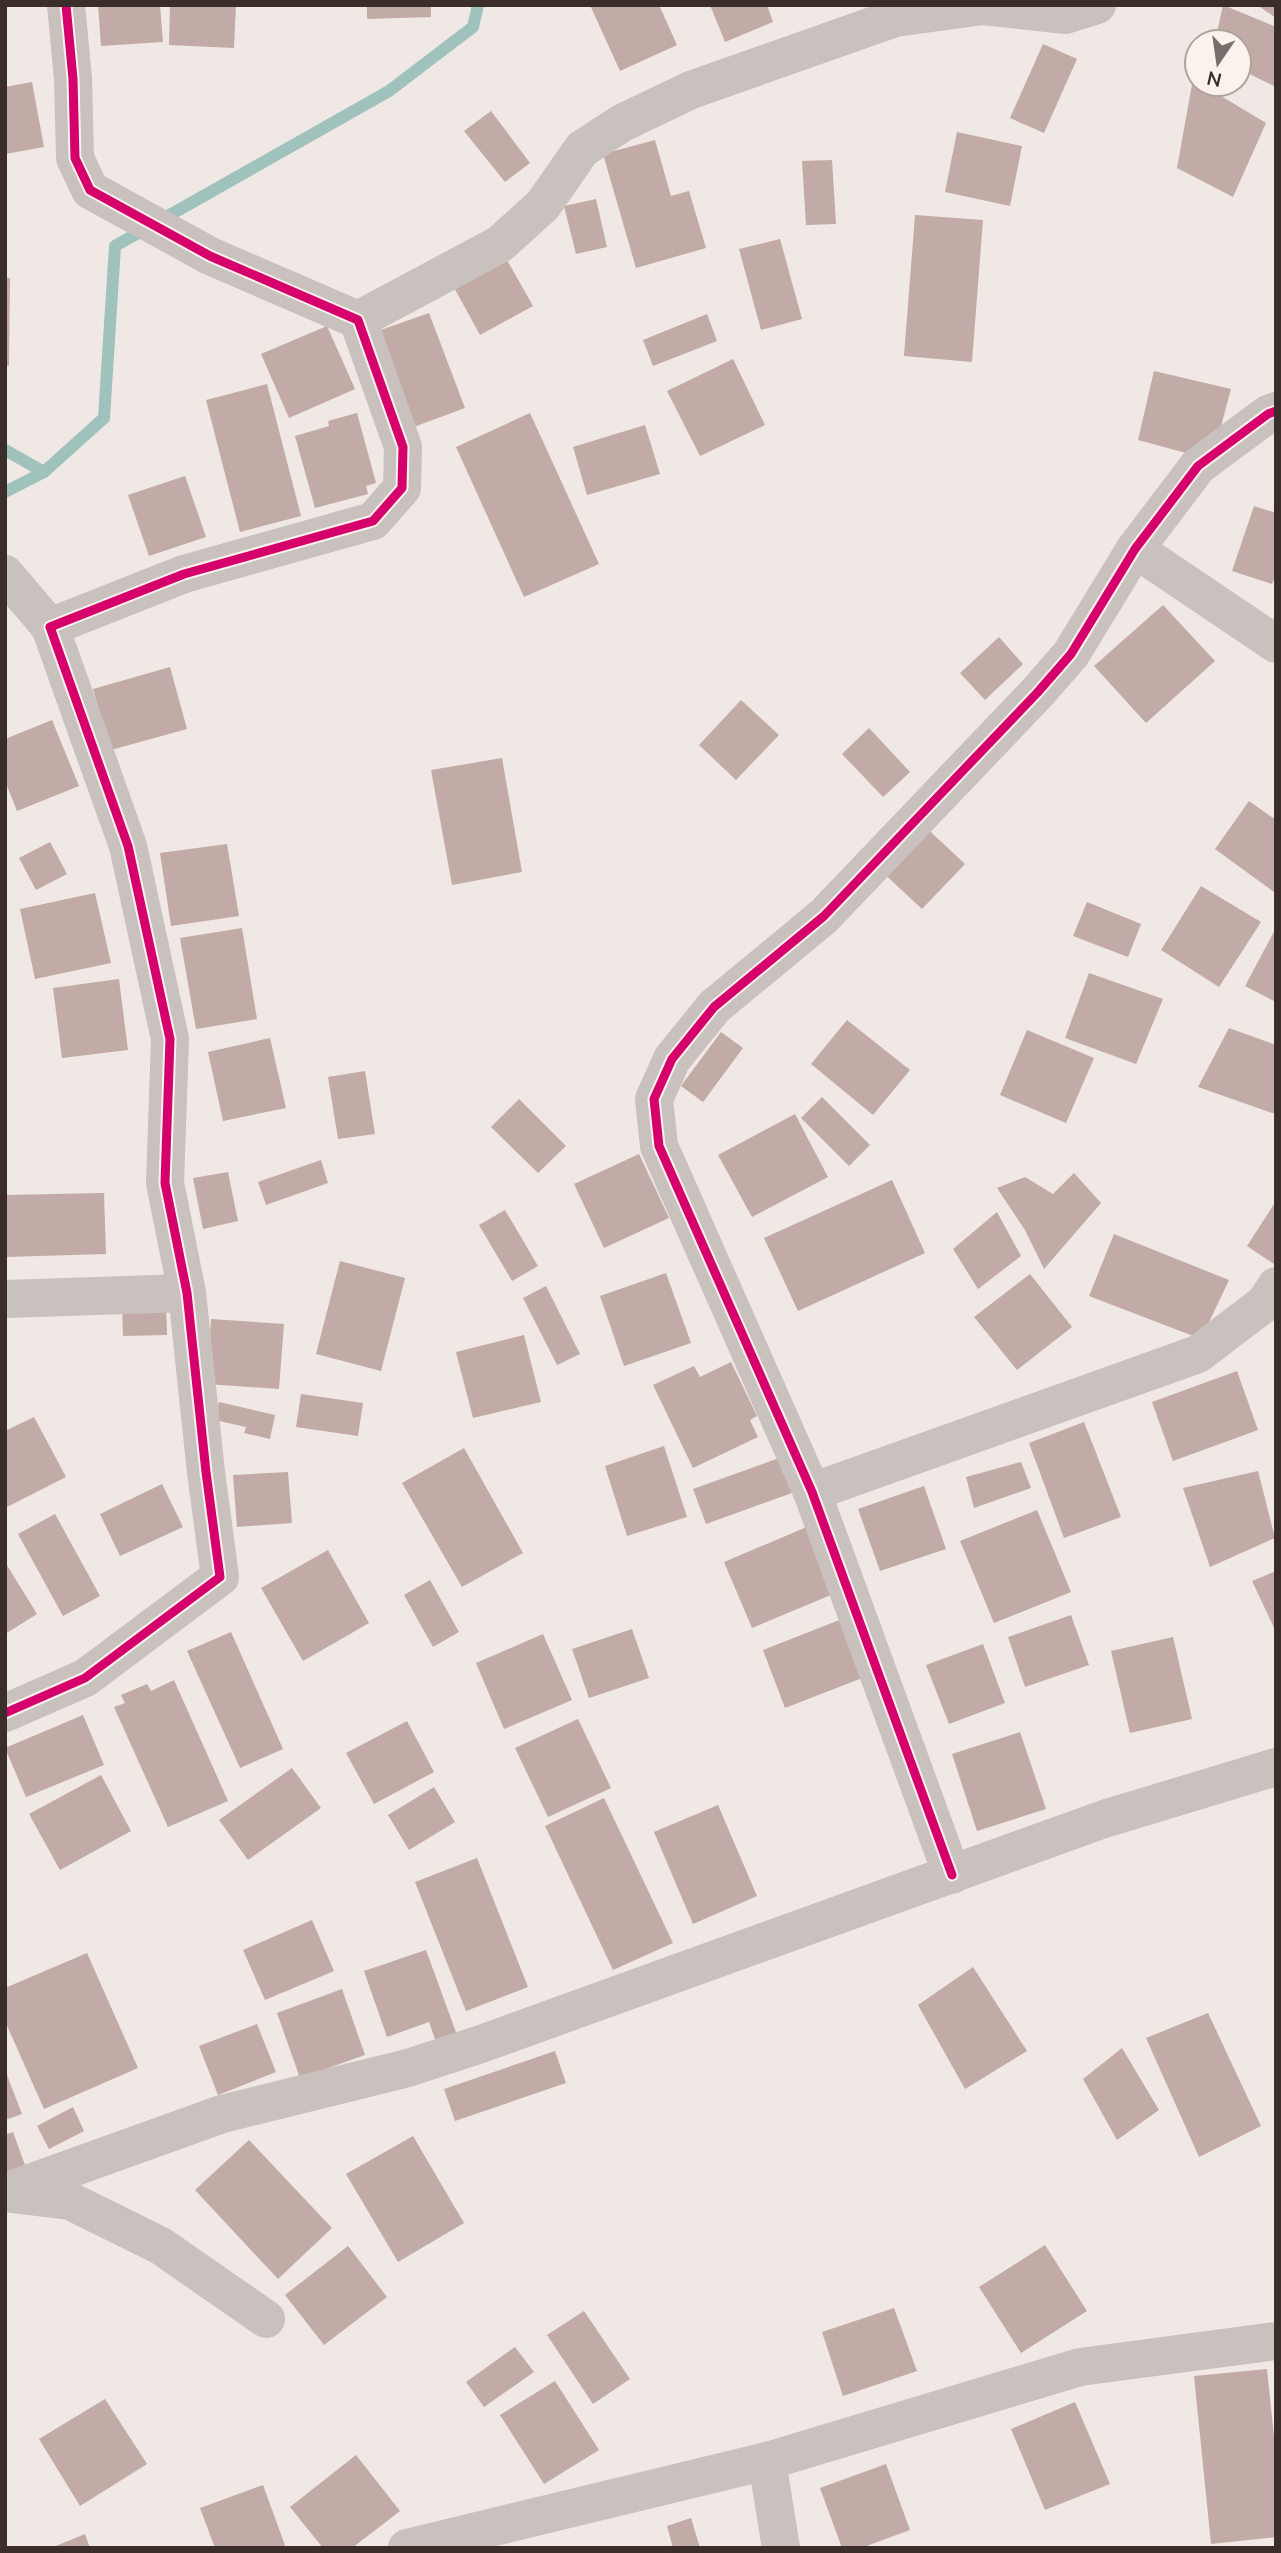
<svg xmlns="http://www.w3.org/2000/svg" width="1281" height="2553" font-family="Mulish,sans-serif">
	<rect width="100%" height="100%" fill="#efe8e4"/>
	<g fill="none" stroke-linecap="round" stroke-linejoin="round">
		<g stroke="#a0c2bd" stroke-width="12">
			<path d="M5 450 44 472"/>
			<path d="M5 492 44 472 104 418 115 246 389 91 473 27 478 5"/>
		</g>
	</g>
	<g fill="#c2aaa6">
		<path d="M98 5H160L163 42 101 46Z"/>
		<path d="M170 5H236L234 48 169 45Z"/>
		<path d="M367 5H431V17L367 19Z"/>
		<path d="M590 5H659L677 45 620 71Z"/>
		<path d="M710 5H767L773 22 725 42Z"/>
		<path d="M1223 5 1276 27V87L1239 69V42H1215Z"/>
		<path d="M1257 5H1276V18Z"/>
		<path d="M1043 44 1077 59 1044 133 1010 118Z"/>
		<path d="M1193 79 1197 84H1201L1266 123 1233 197 1177 168Z"/>
		<path d="M32 82 44 147 5 154V87Z"/>
		<path d="M491 111 530 163 505 182 464 131Z"/>
		<path d="M957 132 1022 146 1010 206 945 192Z"/>
		<path d="M655 140 671 196 689 191 706 248 636 268 603 154Z"/>
		<path d="M832 160 836 224 806 225 802 161Z"/>
		<path d="M596 199 607 247 576 254 564 206Z"/>
		<path d="M915 215 983 220 972 362 904 356Z"/>
		<path d="M780 239 802 319 761 330 739 249Z"/>
		<path d="M503 253 533 306 480 335 451 282Z"/>
		<path d="M5 278H10L9 366H5Z"/>
		<path d="M429 313 465 408 411 428 375 332Z"/>
		<path d="M707 314 717 341 653 366 643 340Z"/>
		<path d="M327 326 355 389 289 418 261 354Z"/>
		<path d="M733 359 765 425 700 456 667 391Z"/>
		<path d="M1154 371 1231 389 1212 460 1138 440Z"/>
		<path d="M267 384 301 516 240 532 206 400Z"/>
		<path d="M357 413 376 483 366 486 368 494 315 508 295 436 329 426 328 421Z"/>
		<path d="M530 413 599 564 524 597 456 447Z"/>
		<path d="M645 425 660 474 587 495 573 447Z"/>
		<path d="M185 476 206 537 149 556 128 495Z"/>
		<path d="M1254 506 1276 513V575L1272 584 1232 571Z"/>
		<path d="M1163 605 1215 661 1146 723 1094 666Z"/>
		<path d="M999 637 1023 664 985 700 960 673Z"/>
		<path d="M170 667 187 729 111 750 93 689Z"/>
		<path d="M741 700 779 735 736 780 699 745Z"/>
		<path d="M52 720 79 786 17 811 5 781V739Z"/>
		<path d="M869 728 910 772 883 797 842 754Z"/>
		<path d="M502 758 522 872 452 885 431 770Z"/>
		<path d="M1249 801 1276 820V889L1274 892 1215 849Z"/>
		<path d="M920 822 965 864 922 909 878 868Z"/>
		<path d="M50 842 67 874 36 890 19 858Z"/>
		<path d="M227 844 239 916 171 926 160 853Z"/>
		<path d="M1201 886 1261 922 1219 987 1161 950Z"/>
		<path d="M95 893 111 963 35 979 20 909Z"/>
		<path d="M1087 902 1141 924 1128 957 1073 936Z"/>
		<path d="M242 928 257 1019 196 1029 180 938Z"/>
		<path d="M1276 928V1002L1245 986Z"/>
		<path d="M1089 973 1163 999 1136 1064 1065 1038Z"/>
		<path d="M119 979 128 1050 62 1058 53 988Z"/>
		<path d="M847 1020 910 1070 873 1115 811 1064Z"/>
		<path d="M1229 1028 1276 1045 1275 1114 1198 1087Z"/>
		<path d="M1027 1030 1094 1058 1066 1123 1000 1095Z"/>
		<path d="M721 1032 743 1048 703 1102 681 1086Z"/>
		<path d="M270 1038 286 1108 223 1121 208 1052Z"/>
		<path d="M365 1071 375 1134 338 1139 328 1077Z"/>
		<path d="M822 1097 870 1145 849 1166 801 1118Z"/>
		<path d="M519 1099 566 1146 538 1173 491 1127Z"/>
		<path d="M795 1114 828 1177 752 1217 718 1155Z"/>
		<path d="M639 1154 669 1218 604 1248 574 1184Z"/>
		<path d="M321 1160 328 1183 266 1205 258 1182Z"/>
		<path d="M228 1172 238 1221 203 1229 193 1178Z"/>
		<path d="M1074 1173 1101 1203 1044 1269 1025 1230 997 1188 1025 1177 1053 1194Z"/>
		<path d="M892 1180 925 1253 798 1311 764 1238Z"/>
		<path d="M104 1193 106 1254 5 1257V1195Z"/>
		<path d="M1276 1201V1262L1274 1264 1247 1246Z"/>
		<path d="M505 1210 538 1266 512 1281 479 1225Z"/>
		<path d="M997 1212 1021 1256 978 1289 953 1249Z"/>
		<path d="M1114 1234 1229 1280 1201 1339 1089 1296Z"/>
		<path d="M340 1261 405 1278 381 1371 316 1354Z"/>
		<path d="M666 1273 691 1343 624 1366 600 1296Z"/>
		<path d="M1030 1274 1072 1327 1017 1370 974 1317Z"/>
		<path d="M546 1286 580 1354 557 1365 523 1298Z"/>
		<path d="M166 1303 167 1335 123 1336 122 1305Z"/>
		<path d="M211 1319 284 1324 279 1389 207 1384Z"/>
		<path d="M524 1335 541 1402 473 1418 456 1352Z"/>
		<path d="M731 1362 757 1416 750 1420 758 1437 693 1468 653 1385 694 1366 700 1377Z"/>
		<path d="M1237 1371 1258 1430 1173 1461 1152 1402Z"/>
		<path d="M301 1394 363 1403 358 1436 296 1427Z"/>
		<path d="M219 1402 275 1415 270 1439 244 1433 246 1427 215 1420Z"/>
		<path d="M34 1417 66 1477 5 1508V1431Z"/>
		<path d="M1084 1422 1121 1517 1064 1538 1029 1443Z"/>
		<path d="M664 1446 687 1517 627 1536 605 1466Z"/>
		<path d="M464 1448 523 1553 462 1587 402 1483Z"/>
		<path d="M779 1458 792 1493 706 1524 693 1489Z"/>
		<path d="M1021 1462 1031 1488 974 1508 966 1477Z"/>
		<path d="M1258 1471 1275 1538 1210 1567 1183 1488Z"/>
		<path d="M288 1472 292 1523 237 1527 233 1475Z"/>
		<path d="M162 1484 183 1527 120 1556 100 1514Z"/>
		<path d="M924 1486 946 1549 880 1571 858 1509Z"/>
		<path d="M1037 1510 1071 1592 994 1623 960 1541Z"/>
		<path d="M55 1514 100 1596 63 1616 18 1534Z"/>
		<path d="M809 1526 838 1592 752 1628 724 1562Z"/>
		<path d="M328 1550 369 1623 303 1661 261 1588Z"/>
		<path d="M5 1562 37 1614 5 1634Z"/>
		<path d="M1276 1571V1632L1252 1581Z"/>
		<path d="M430 1580 459 1632 433 1647 404 1595Z"/>
		<path d="M1071 1615 1089 1665 1025 1687 1008 1637Z"/>
		<path d="M847 1617 870 1675 785 1708 763 1650Z"/>
		<path d="M632 1629 649 1678 589 1698 572 1649Z"/>
		<path d="M231 1632 283 1749 240 1768 187 1651Z"/>
		<path d="M543 1634 572 1700 504 1729 476 1663Z"/>
		<path d="M1173 1637 1192 1719 1130 1733 1111 1651Z"/>
		<path d="M983 1644 1005 1703 949 1724 926 1665Z"/>
		<path d="M174 1680 228 1801 168 1827 114 1707 125 1703 121 1695 147 1684 151 1691Z"/>
		<path d="M83 1715 104 1765 26 1797 5 1748Z"/>
		<path d="M578 1719 611 1788 548 1817 515 1748Z"/>
		<path d="M407 1721 434 1772 374 1804 346 1753Z"/>
		<path d="M1020 1732 1046 1809 977 1831 952 1754Z"/>
		<path d="M292 1768 321 1808 248 1860 219 1820Z"/>
		<path d="M101 1775 131 1831 60 1870 29 1814Z"/>
		<path d="M434 1787 455 1822 409 1850 388 1815Z"/>
		<path d="M604 1798 673 1943 613 1970 545 1826Z"/>
		<path d="M718 1805 757 1896 693 1924 654 1832Z"/>
		<path d="M477 1858 528 1987 466 2011 415 1882Z"/>
		<path d="M312 1920 334 1971 265 2000 243 1950Z"/>
		<path d="M426 1950 457 2035 436 2042 429 2022 387 2037 364 1971Z"/>
		<path d="M87 1953 138 2068 44 2109 5 2021V1988Z"/>
		<path d="M973 1967 1027 2051 965 2089 918 2005Z"/>
		<path d="M342 1989 365 2055 300 2078 277 2013Z"/>
		<path d="M1208 2013 1261 2126 1199 2157 1146 2038Z"/>
		<path d="M257 2024 276 2072 218 2095 199 2046Z"/>
		<path d="M1122 2048 1159 2110 1117 2140 1083 2079Z"/>
		<path d="M555 2051 566 2083 455 2121 444 2089Z"/>
		<path d="M5 2070 22 2114 5 2120Z"/>
		<path d="M73 2107 84 2131 49 2149 37 2126Z"/>
		<path d="M13 2132 25 2165 5 2172V2135Z"/>
		<path d="M413 2136 464 2223 398 2262 346 2174Z"/>
		<path d="M249 2140 332 2228 278 2279 195 2190Z"/>
		<path d="M1045 2245 1087 2311 1021 2353 979 2287Z"/>
		<path d="M348 2246 387 2297 324 2345 285 2295Z"/>
		<path d="M894 2308 917 2371 843 2396 822 2332Z"/>
		<path d="M584 2311 630 2379 593 2404 547 2335Z"/>
		<path d="M515 2347 534 2372 484 2407 466 2382Z"/>
		<path d="M1267 2369 1276 2456V2537L1211 2544 1194 2376Z"/>
		<path d="M555 2381 599 2450 544 2484 500 2415Z"/>
		<path d="M105 2399 147 2464 80 2506 39 2439Z"/>
		<path d="M1075 2402 1110 2484 1045 2510 1011 2429Z"/>
		<path d="M356 2455 400 2511 352 2548H323L290 2507Z"/>
		<path d="M886 2464 910 2530 861 2548H842L820 2488Z"/>
		<path d="M263 2485 286 2548H215L200 2508Z"/>
		<path d="M691 2518 700 2548H673L667 2526Z"/>
		<path d="M85 2534 90 2548H51Z"/>
	</g>
	<g fill="none" stroke-linecap="round" stroke-linejoin="round">
		<g stroke="#c8c1bd" stroke-width="38">
			<path d="M358 320 500 244 543 205 582 149 622 123 691 90 895 18 983 6 1065 15 1097 5"/>
			<path d="M1135 549 1276 644"/>
			<path d="M5 574 50 627"/>
			<path d="M5 1299 187 1293"/>
			<path d="M812 1492 1198 1354 1265 1303 1276 1286"/>
			<path d="M5 1713 85 1678 220 1577 206 1472 187 1293 165 1183 170 1039 128 846 50 627 184 574 373 521 402 488 403 447 358 320 210 256 90 190 75 158 73 79 66 5"/>
			<path d="M952 1875 812 1492 659 1146 654 1099 672 1059 714 1007 824 916 1037 693 1071 654 1135 549 1198 466 1268 414 1276 411"/>
			<path d="M5 2192 222 2114 408 2068 481 2044 1104 1819 1276 1767"/>
			<path d="M11 2194 70 2201 161 2246 266 2319"/>
			<path d="M767 2461 781 2548"/>
			<path d="M407 2548 767 2461 1080 2367 1276 2341"/>
		</g>
		<g stroke="#fbf2ec" stroke-width="13">
			<g id="cycleway">
				<path d="M5 1713 85 1678 220 1577 206 1472 187 1293 165 1183 170 1039 128 846 50 627 184 574 373 521 402 488 403 447 358 320 210 256 90 190 75 158 73 79 66 5"/>
				<path d="M952 1875 812 1492 659 1146 654 1099 672 1059 714 1007 824 916 1037 693 1071 654 1135 549 1198 466 1268 414 1276 411"/>
			</g>
		</g>
		<use href="#cycleway" stroke="#d6006c" stroke-width="9"/>
	</g>
	<rect width="1281" height="2553" fill="none" stroke="#3a2d2a" stroke-width="14"/>
	<g transform="translate(1218 63) rotate(193)"><circle r="33" fill="#fbf2ec" stroke="#aea39e" stroke-width="2"/>
	<path d="M0-5L12 26L0 18L-12 26Z" fill="#796e6b"/>
	<text y="-10" font-size="19" font-weight="bold" text-anchor="middle" fill="#3a2d2a">N</text>
	</g>
</svg>
